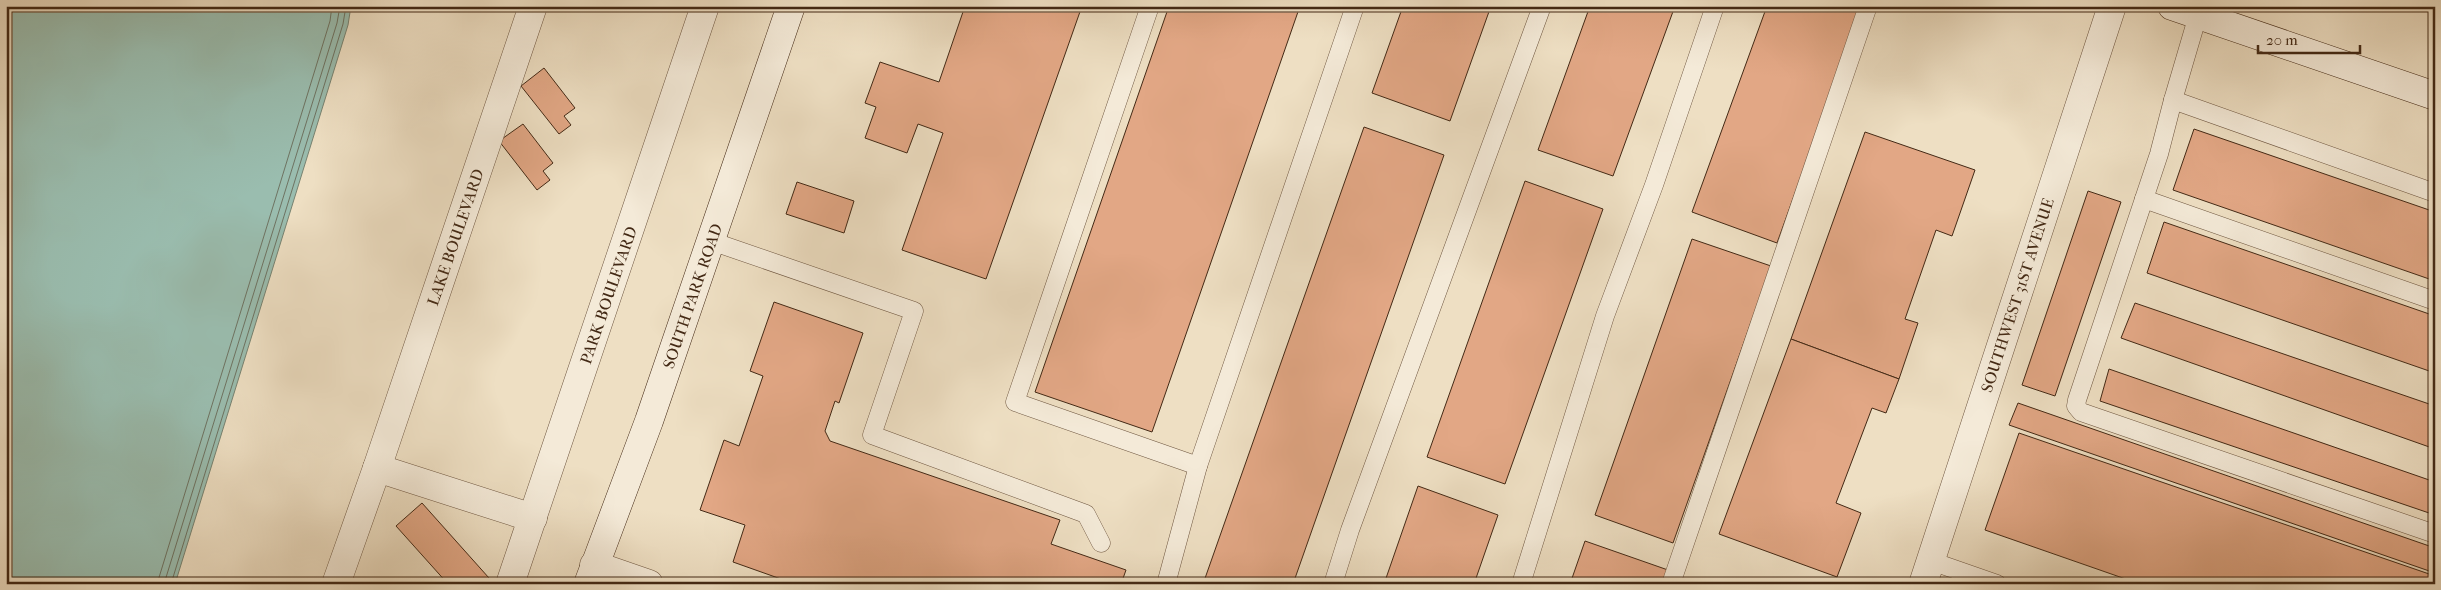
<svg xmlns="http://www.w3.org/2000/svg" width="2441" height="590" font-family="'IM FELL French Canon',serif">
	<rect width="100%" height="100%" fill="#eedfc3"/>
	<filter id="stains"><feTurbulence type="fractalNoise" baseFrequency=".004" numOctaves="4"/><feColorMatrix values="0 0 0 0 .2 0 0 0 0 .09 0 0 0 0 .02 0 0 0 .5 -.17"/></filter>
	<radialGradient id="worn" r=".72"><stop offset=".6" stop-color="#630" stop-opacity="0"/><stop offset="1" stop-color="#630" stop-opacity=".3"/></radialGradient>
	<path fill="#9abdaf" stroke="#778271" d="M6 6H351L348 25 175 584H6Z"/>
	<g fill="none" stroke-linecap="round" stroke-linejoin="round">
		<g stroke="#6e7362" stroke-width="1">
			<path d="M157 584 330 21 332 6"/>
			<path d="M164 584 337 23 340 6"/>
			<path d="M171 584 343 24 346 6"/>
		</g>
	</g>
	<g fill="#e2a785" stroke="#432915">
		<path d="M965 6H1082L986 279 902 250 943 133 918 124 907 153 865 138 876 107 865 103 880 62 939 82Z"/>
		<path d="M1169 6H1300L1152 432 1035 392Z"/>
		<path d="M1403 6H1491L1450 121 1372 93Z"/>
		<path d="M1590 6H1675L1613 176 1538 150Z"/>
		<path d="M1767 6H1863L1777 243 1692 212Z"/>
		<path d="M544 68 575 108 564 116 571 125 559 134 521 86Z"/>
		<path d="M523 124 553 163 543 171 550 180 537 190 499 141Z"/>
		<path d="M1364 127 1444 155 1293 584H1203Z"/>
		<path d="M2194 129 2435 212V281L2173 190Z"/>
		<path d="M1865 132 1975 170 1952 236 1936 230 1905 319 1918 323 1899 379 1791 339Z"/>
		<path d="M1525 181 1603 209 1505 484 1427 457Z"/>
		<path d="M797 182 854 201 844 233 786 214Z"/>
		<path d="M2088 191 2121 202 2055 396 2022 385Z"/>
		<path d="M2164 222 2435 316V373L2147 273Z"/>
		<path d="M1692 239 1771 266 1673 543 1595 515Z"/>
		<path d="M774 302 863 333 839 403 835 401 825 431 830 441 1060 520 1051 544 1126 570 1121 584H835L828 581 827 584H795L733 562 745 525 700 510 724 440 739 446 763 376 750 371Z"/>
		<path d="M2135 303 2435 406V449L2121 338Z"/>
		<path d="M1791 339 1899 379 1886 413 1872 408 1836 503 1861 513 1837 577 1719 534Z"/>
		<path d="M2109 369 2435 482V515L2100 401Z"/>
		<path d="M2018 403 2435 548V573L2009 425Z"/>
		<path d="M2019 433 2435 576V584H2140L1985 530Z"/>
		<path d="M1418 486 1498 515 1474 584H1384Z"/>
		<path d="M422 503 489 578 482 584H448L396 526Z"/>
		<path d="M1585 541 1668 570 1663 584H1570Z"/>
	</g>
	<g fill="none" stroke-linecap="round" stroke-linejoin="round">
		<g stroke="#6e5640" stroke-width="19">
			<g id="lane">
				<path d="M1150 6 1015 402 1198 466"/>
				<path d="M2198 15 2173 100 2435 193"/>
				<path d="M2173 100 2159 154 2077 400 2076 406 2081 412 2435 534"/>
				<path d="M2144 199 2435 301"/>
				<path d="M711 241 914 311 872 435 1086 514 1101 543"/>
				<path d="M1931 561 1997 584"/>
				<path d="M1166 584 1198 466 1355 6"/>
				<path d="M1333 584 1350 530 1542 6"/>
				<path d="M1521 584 1605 316 1654 185 1715 6"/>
				<path d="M1671 584 1868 6"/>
			</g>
		</g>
		<g stroke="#6e5640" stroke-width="29">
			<g id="street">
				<path d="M377 468 533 518"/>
				<path d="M594 565 649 584"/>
				<path d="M336 584 377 468 533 6"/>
				<path d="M510 584 705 6"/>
				<path d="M1923 584 2112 6"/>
			</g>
		</g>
		<g stroke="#432915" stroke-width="29">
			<g id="secondary">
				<path d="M2172 6 2435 96"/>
				<path d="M588 584 649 421 791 6"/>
			</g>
		</g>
		<use href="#lane" stroke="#f4ead8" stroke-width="18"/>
		<use href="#street" stroke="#f4ead8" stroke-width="28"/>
		<use href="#secondary" stroke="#f4ead8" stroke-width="28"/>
	</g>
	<g text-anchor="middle" stroke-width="5" stroke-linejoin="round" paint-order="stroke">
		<g font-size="16" fill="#432915" stroke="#f4ead8">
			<text transform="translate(455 237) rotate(-71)" y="6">LAKE BOULEVARD</text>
			<text transform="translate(608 295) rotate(-71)" y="6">PARK BOULEVARD</text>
			<text transform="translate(2017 295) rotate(-72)" y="6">SOUTHWEST 31ST AVENUE</text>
			<text transform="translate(692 296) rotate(-71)" y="6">SOUTH PARK ROAD</text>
		</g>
	</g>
	<rect width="2441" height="590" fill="none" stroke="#eedfc3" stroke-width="25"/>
	<rect x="8" y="8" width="2426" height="575" fill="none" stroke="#432915" stroke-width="2.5"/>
	<rect x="12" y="12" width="2416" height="565" fill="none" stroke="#432915"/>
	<path d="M2258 45v8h102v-8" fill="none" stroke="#432915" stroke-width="2.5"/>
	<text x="2266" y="45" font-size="15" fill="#432915" stroke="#f4ead8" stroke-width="4" paint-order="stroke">20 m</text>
	<rect width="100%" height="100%" filter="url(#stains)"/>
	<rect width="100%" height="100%" fill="url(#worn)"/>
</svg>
